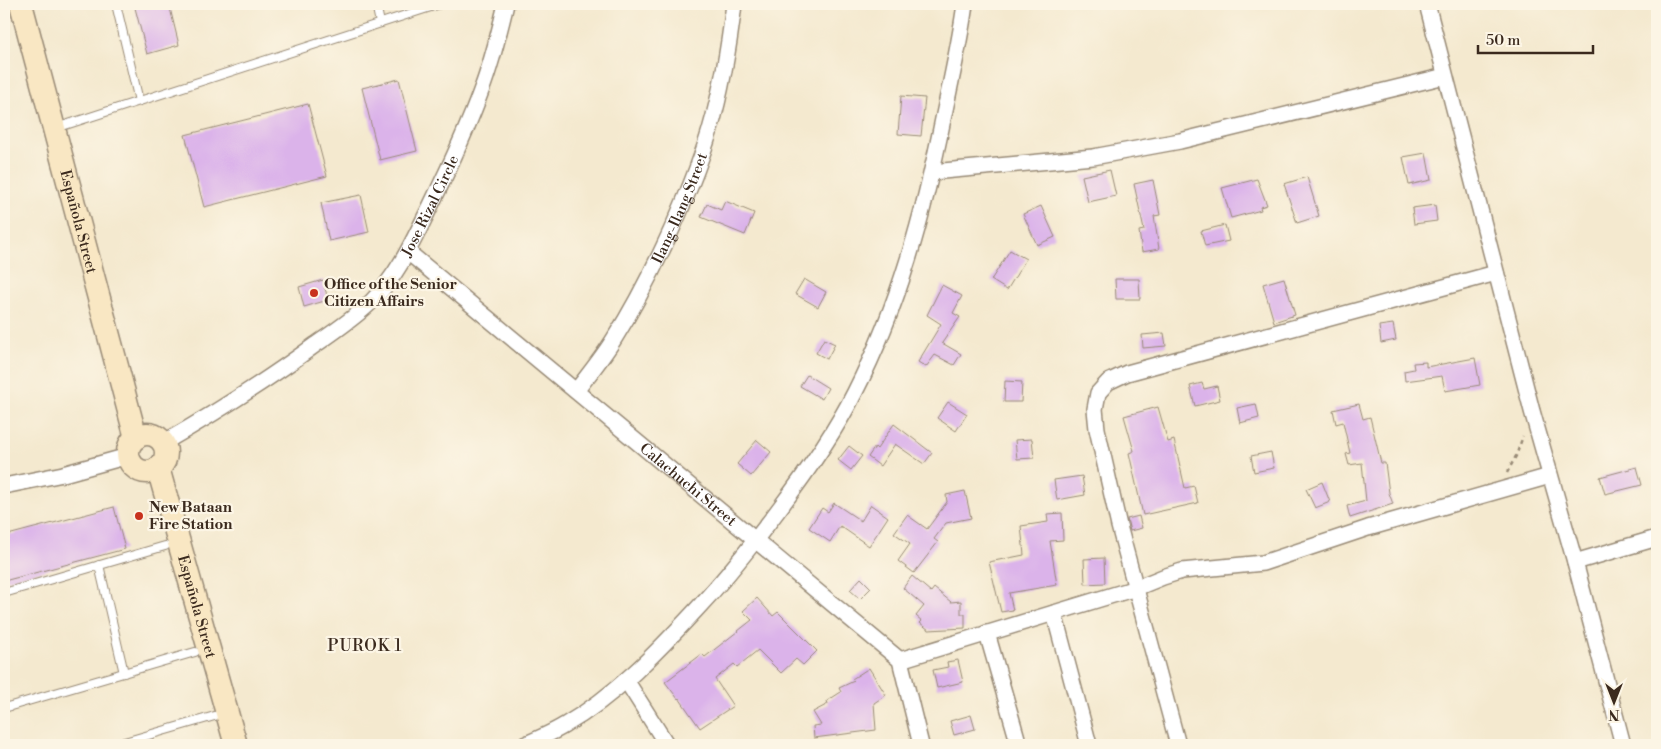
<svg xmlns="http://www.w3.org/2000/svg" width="1661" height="749" font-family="'Libre Bodoni',serif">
	<rect width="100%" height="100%" fill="#fcf5e5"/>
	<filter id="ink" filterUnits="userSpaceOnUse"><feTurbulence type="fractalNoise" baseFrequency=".02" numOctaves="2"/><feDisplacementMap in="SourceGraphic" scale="10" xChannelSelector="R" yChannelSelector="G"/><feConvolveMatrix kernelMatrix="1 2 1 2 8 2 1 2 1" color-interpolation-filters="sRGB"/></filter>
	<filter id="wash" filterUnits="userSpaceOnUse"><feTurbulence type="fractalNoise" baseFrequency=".0096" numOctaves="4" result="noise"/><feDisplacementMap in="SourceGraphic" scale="20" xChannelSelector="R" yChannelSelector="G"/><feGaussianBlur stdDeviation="1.12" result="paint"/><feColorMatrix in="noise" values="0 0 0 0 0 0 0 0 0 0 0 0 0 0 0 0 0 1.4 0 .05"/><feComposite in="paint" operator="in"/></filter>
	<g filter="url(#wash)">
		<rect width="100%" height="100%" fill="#f4e9cf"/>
		<g id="blocks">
			<g fill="#dbb3ea">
				<path d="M134 4H169L179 45 147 54Z"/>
				<path d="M399 79 417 151 380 160 362 88Z"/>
				<path d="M901 96 925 98 921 136 898 134Z"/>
				<path d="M308 104 327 176 204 207 185 135Z"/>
				<path d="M1426 153 1431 180 1409 185 1403 157Z"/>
				<path d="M1110 170 1116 196 1088 202 1082 176Z"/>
				<path d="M1307 177 1319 216 1297 223 1284 184Z"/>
				<path d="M1257 179 1267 205 1260 207 1261 210 1231 218 1222 188Z"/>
				<path d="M1153 180 1160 215 1154 216 1159 249 1142 252 1139 231 1144 230 1134 184Z"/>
				<path d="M361 195 369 232 329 241 321 203Z"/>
				<path d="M725 201 754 213 745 235 701 217 707 204 721 210Z"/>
				<path d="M1435 205 1437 221 1414 224 1412 208Z"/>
				<path d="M1041 206 1055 237 1037 245 1023 214Z"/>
				<path d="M1225 225 1229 241 1205 246 1201 231Z"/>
				<path d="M1010 250 1026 259 1007 290 991 280Z"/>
				<path d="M1284 278 1295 315 1274 322 1263 284Z"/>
				<path d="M804 279 826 292 818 307 795 294Z"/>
				<path d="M1115 279H1139L1140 299H1116Z"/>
				<path d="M323 280 328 300 304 307 299 287Z"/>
				<path d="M942 285 962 296 953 313 960 317 942 343 961 354 954 365 935 355 926 367 918 362 941 324 927 315Z"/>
				<path d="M1393 324 1396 340 1381 343 1379 326Z"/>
				<path d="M1164 333 1166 346 1143 348 1142 335Z"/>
				<path d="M824 339 835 344 827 359 816 353Z"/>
				<path d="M1475 358 1480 385 1445 391 1442 376 1405 381 1404 371 1414 369 1413 363 1426 362V367Z"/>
				<path d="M807 375 828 388 822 399 800 386Z"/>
				<path d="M1005 381 1022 382 1021 402H1004Z"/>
				<path d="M1202 383 1204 389 1217 386 1220 400 1195 406 1190 386Z"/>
				<path d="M948 402 967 414 956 431 937 418Z"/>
				<path d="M1256 404 1259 418 1240 423 1237 408Z"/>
				<path d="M1359 404 1363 419 1370 417 1381 463H1385L1389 493 1393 504 1350 518 1347 506 1366 501 1362 463 1349 465 1346 454 1350 453 1343 422 1336 424 1333 410Z"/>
				<path d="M1158 407 1168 442 1174 440 1185 488 1194 486 1198 503 1143 515 1129 453 1134 451 1124 416Z"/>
				<path d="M894 424 932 453 924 464 895 444 880 466 868 457 875 447 877 449Z"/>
				<path d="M1032 439 1034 458 1017 459 1015 440Z"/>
				<path d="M757 440 771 452 751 476 737 464Z"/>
				<path d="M849 446 862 456 851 470 838 460Z"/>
				<path d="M1271 452 1274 468 1254 472 1251 456Z"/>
				<path d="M1637 467 1642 485 1605 494 1600 477Z"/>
				<path d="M1082 476 1085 495 1057 500 1054 480Z"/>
				<path d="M1322 482 1330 502 1315 508 1306 489Z"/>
				<path d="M965 491 971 518 946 523 934 539 938 542 914 573 898 561 910 544 894 533 907 515 927 529 947 502 946 495Z"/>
				<path d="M834 503 861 521 871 505 888 517 869 546 840 526 830 542 809 528 822 508 828 512Z"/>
				<path d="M114 507 125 549 4 581V536Z"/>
				<path d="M1062 513 1063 540 1050 541 1057 585 1009 593 1013 610 1001 612 989 562 1024 555 1021 526 1048 522 1047 514Z"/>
				<path d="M1139 516 1142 528 1130 531 1127 519Z"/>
				<path d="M1104 558 1105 583 1085 584 1084 559Z"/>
				<path d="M912 576 931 592 934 588 951 602 961 601V614H965V628L929 630 920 623 922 621 916 616 924 606 903 588Z"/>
				<path d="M861 578 871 588 860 599 850 590Z"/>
				<path d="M757 598 773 616 778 612 817 651 803 665 796 659 781 673 758 650 737 667 734 664 715 679 733 706 700 728 679 698 678 699 665 682 702 654 705 657 752 620 743 611Z"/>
				<path d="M958 660 963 682 937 688 933 670 948 667 947 662Z"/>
				<path d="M869 668 886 695 874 703 876 730 814 738 813 726 821 725 813 712 828 704 827 701 841 692 839 688 854 681 852 679Z"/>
				<path d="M971 715 975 729 954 735 950 721Z"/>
			</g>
		</g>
	</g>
	<g filter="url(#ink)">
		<use href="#blocks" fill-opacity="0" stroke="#988a76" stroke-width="1"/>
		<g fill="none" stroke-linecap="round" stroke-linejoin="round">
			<g stroke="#988a76" stroke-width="10">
				<g id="lane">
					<path d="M116 4 139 101"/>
					<path d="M376 4 380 23"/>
					<path d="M56 128 440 4"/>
					<path d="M99 565 124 673"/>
					<path d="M4 593 165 546"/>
					<path d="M4 708 195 652"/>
					<path d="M114 745 225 713"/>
				</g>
			</g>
			<g stroke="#988a76" stroke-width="18">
				<g id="street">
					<path d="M1427 4 1532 411 1575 562 1623 745"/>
					<path d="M932 172 1093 157 1180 141 1445 76"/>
					<path id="s1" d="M408 252 900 660 921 745"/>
					<path id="s2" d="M576 391C589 374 603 357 614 339 633 309 649 278 664 246 682 208 698 170 710 130 722 89 729 46 734 4"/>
					<path id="s3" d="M163 443C215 413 266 381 315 345 334 332 355 318 372 301 399 274 414 239 431 205 449 168 467 130 481 91 492 63 499 33 506 4"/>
					<path d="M4 486 63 474 128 456"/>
					<path d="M1575 562 1657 538"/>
					<path d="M1054 613 1089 745"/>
					<path d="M987 633 1019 745"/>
					<path d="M900 660 1136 588 1163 577 1182 571 1263 563 1368 528 1550 476"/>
					<path d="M626 680 667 745"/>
					<path d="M524 745C538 739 552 733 565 725 615 696 657 652 696 610 726 578 753 544 779 509 807 472 834 434 855 392 899 306 924 213 943 119 951 81 960 42 965 4"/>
					<path d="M1178 745 1119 526 1097 429 1095 409 1098 393 1108 382 1127 373 1496 273"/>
				</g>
			</g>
			<g stroke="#988a76" stroke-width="25">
				<g id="secondary">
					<path id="s4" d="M21 4 136 438"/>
					<circle cx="147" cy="453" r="19"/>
					<path id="s5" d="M158 468 236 745"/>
				</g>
			</g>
			<path stroke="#988a76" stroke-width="2.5" stroke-dasharray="4 4" stroke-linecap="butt" d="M1507 473 1516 456 1523 436"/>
			<use href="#lane" stroke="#fff" stroke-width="8"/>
			<use href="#street" stroke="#fff" stroke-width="15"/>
			<use href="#secondary" stroke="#f9e7c3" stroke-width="22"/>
		</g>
	</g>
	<g fill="#c8321e" stroke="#fcf5e5" stroke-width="2">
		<circle cx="314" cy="293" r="5"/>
		<circle cx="139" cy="516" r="5"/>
	</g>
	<g text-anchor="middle" stroke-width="4.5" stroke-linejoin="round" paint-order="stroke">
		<g font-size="15" fill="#3b2a1e" stroke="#fcf5e5">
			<text dy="5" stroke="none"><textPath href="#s3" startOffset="365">Jose Rizal Circle</textPath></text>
			<text dy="5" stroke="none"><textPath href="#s2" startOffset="211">Ilang-Ilang Street</textPath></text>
			<text dy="5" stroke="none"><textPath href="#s4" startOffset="225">Española Street</textPath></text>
			<text dy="5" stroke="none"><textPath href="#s1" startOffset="364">Calachuchi Street</textPath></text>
			<text dy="5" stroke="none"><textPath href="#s5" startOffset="144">Española Street</textPath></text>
		</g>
		<g font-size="15" font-weight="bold" fill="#3b2a1e" stroke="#fcf5e5" text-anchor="start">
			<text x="324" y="289">Office of the Senior<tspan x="324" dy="17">Citizen Affairs</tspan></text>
			<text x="149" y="512">New Bataan<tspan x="149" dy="17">Fire Station</tspan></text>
		</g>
		<g font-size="16" letter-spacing="1" fill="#3b2a1e" stroke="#fcf5e5">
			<text x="365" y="651">PUROK 1</text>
		</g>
	</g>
	<rect width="1661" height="749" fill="none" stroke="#fcf5e5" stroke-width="20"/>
	<g transform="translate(1614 702) rotate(180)" stroke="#fcf5e5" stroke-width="4" paint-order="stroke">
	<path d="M0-4L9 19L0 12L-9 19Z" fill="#3b2a1e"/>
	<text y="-8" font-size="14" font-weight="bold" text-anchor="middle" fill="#3b2a1e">N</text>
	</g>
	<path d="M1478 45v8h115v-8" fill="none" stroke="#3b2a1e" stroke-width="2.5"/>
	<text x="1486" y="45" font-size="15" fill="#3b2a1e" stroke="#fcf5e5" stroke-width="4" paint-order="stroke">50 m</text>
</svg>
